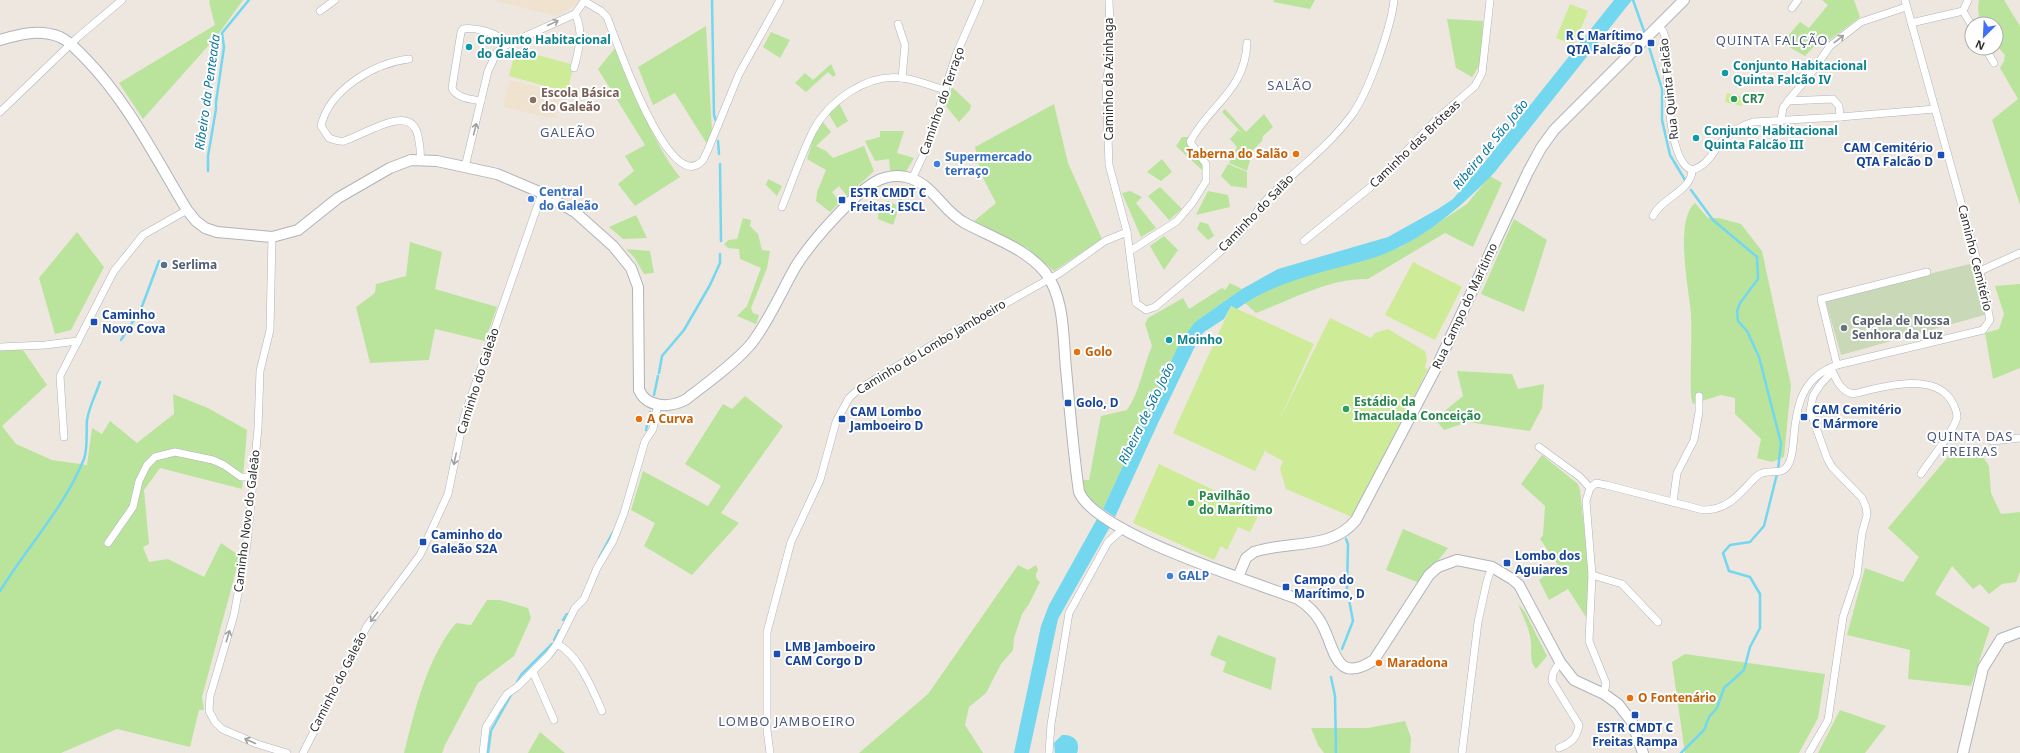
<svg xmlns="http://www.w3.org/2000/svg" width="2020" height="753" font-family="'Noto Sans',sans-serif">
	<rect width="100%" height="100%" fill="#eee7df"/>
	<g fill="#efe2cf">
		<path d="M492 0H580L573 7 557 16Z"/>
		<path d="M510 80 562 93 556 119 503 107Z"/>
	</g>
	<g fill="#bae49c">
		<path d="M210 0H243L217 36 143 119 119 83 215 25 209 2Z"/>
		<path d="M1274 0H1315L1310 9 1273 2Z"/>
		<path d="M1822 0H1854L1860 17 1827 42 1822 38 1805 56 1782 43 1800 22 1809 28 1828 5Z"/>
		<path d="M1979 0H2004L2020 26V205L1992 120 2018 99 2000 68 2004 61 2005 55 1996 45V24L1980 23 1978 8Z"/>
		<path d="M1447 19 1483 21 1481 63 1472 77 1456 68Z"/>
		<path d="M706 26 712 132 707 144 675 93 653 105 638 67Z"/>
		<path d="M771 32 790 40 780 58 763 47Z"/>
		<path d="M616 47C634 88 652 143 680 177L635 206 618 184 634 171 625 156 645 145 598 69Z"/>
		<path d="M831 64 836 75 833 77 828 72 806 92 795 83 805 73 813 80Z"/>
		<path d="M952 87 971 105 970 110 959 122 946 106Z"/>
		<path d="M839 103 848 121 837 128 828 113Z"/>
		<path d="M1054 104 1068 163 1102 239 1054 271 1027 248 973 222 996 203 981 174 975 147Z"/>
		<path d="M1225 109 1246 132 1264 114 1273 127 1263 136 1262 141 1253 150 1247 171 1229 163 1237 147 1230 139 1238 130 1242 133 1222 112Z"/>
		<path d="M823 122 831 132 816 146 826 151 833 158 864 146 874 171 847 196 839 186 832 192 840 202 830 212 816 201 817 192 826 170 807 159 815 133Z"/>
		<path d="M880 131H904L897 153 914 158 904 175 890 170 889 159 875 161 865 141 880 137Z"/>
		<path d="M1182 137H1190L1203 163 1204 172 1176 146Z"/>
		<path d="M1162 159 1172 172 1161 181 1147 172Z"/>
		<path d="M1228 164 1247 172V188L1231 186 1221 176Z"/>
		<path d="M1490 176 1502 183 1473 247 1445 233 1368 279C1329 278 1291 300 1256 313L1245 303 1269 290 1293 279 1374 257 1401 247 1467 204Z"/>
		<path d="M768 179 782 186 777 196 766 185Z"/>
		<path d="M1160 187 1182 209 1169 220 1148 196Z"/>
		<path d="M1130 191 1142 197 1136 203 1156 228 1141 237 1122 193Z"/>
		<path d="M1208 191 1228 195 1230 207 1196 215Z"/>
		<path d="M899 197 902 199 893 225 878 219 879 205H885L888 201 896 205Z"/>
		<path d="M1695 203 1708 218H1719L1741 224 1762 251 1791 385 1784 457 1772 462 1757 458 1761 439 1735 414V398L1721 395 1693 404 1691 397C1690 369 1692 341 1691 314 1689 289 1674 221 1695 203Z"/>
		<path d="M636 215 647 238 623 239 609 227Z"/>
		<path d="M743 218 751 220 750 226 758 234 762 250 770 251 767 268 751 308 753 313 759 315 756 324 737 316 747 306 761 268 740 259 739 249 728 248 724 244 729 240 737 239Z"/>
		<path d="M1514 219 1547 240 1524 312 1481 294Z"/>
		<path d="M1200 222 1208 224 1214 236 1208 240 1197 229Z"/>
		<path d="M77 232 104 267 71 330 55 334 39 278Z"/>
		<path d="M1164 236 1178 250 1164 270 1150 246Z"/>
		<path d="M410 242 442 252 435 289 497 307 485 341 435 329 429 360 370 363 356 307 375 293 376 284 406 276Z"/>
		<path d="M626 249 650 251 654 273 644 274 634 257Z"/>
		<path d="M1230 283 1242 289 1195 322 1165 375 1103 509C1092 502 1082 494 1083 480H1089L1101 416 1127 410C1140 391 1143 367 1152 346L1145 324 1148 318 1183 298 1189 309 1222 288 1225 290Z"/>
		<path d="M2020 284V368L1993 379 1985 333 1999 329 2004 314 1995 286Z"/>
		<path d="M4 349 23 350 47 385 2 426 16 444 52 460 87 465 92 428 102 434 110 421 137 443 174 414 173 394 208 408 247 430 242 489 160 468 144 490 149 544 143 547 149 562 168 559 204 577 221 543 240 556 202 697 204 710H199L190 747 117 729 61 753H0V351Z"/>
		<path d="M1457 371 1512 374 1518 389 1544 384 1542 408 1530 431 1468 422 1444 430 1435 419 1463 396Z"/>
		<path d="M745 396 783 426 721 513 739 523 692 575 644 546 655 523 631 510 643 471 708 506 721 486 685 464 723 404 732 409Z"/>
		<path d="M1958 445 1980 452 1989 466 1991 493 2001 514 2020 512V572L2016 582 2002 584 1989 594 1980 584 1973 589 1952 566 1935 594 1990 628 1971 686 1908 679 1910 650 1847 635 1865 568 1903 582 1919 557 1888 528Z"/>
		<path d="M1542 455 1578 484 1580 490 1589 572V622L1568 589 1549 600 1539 580 1558 565 1540 539 1543 535 1545 506 1521 484Z"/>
		<path d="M1403 529 1448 548 1420 583 1386 570Z"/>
		<path d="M1018 565 1028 570 1036 565 1038 570C1035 575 1035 578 1040 582L1029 604 1022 614 1014 638 1013 650 1001 664 986 693 969 707 965 725 983 753H859L928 694Z"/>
		<path d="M487 600H500L528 608 531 618 514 656 478 683 445 745 442 753H404C415 709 427 658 456 623L471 625Z"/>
		<path d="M1518 604 1525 612 1547 656 1536 669C1529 661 1532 653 1531 643 1530 629 1523 617 1518 604Z"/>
		<path d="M1218 635 1276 658 1271 690 1223 672 1226 662 1210 655Z"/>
		<path d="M1685 654 1825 674 1818 718 1799 753H1685L1672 662Z"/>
		<path d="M1840 710 1886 726 1865 753H1818Z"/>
		<path d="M1405 721 1411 738 1410 753H1324L1318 745 1311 728H1368Z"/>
		<path d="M540 732 565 753H528Z"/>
	</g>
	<path fill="#c9d8b6" d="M1974 263 1988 314 1841 355 1825 299Z"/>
	<g fill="#ceeb98">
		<path d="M1570 4 1588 11 1574 45 1556 38Z"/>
		<path d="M516 49 574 65 567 92 509 76Z"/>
		<path d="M1727 93 1744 97 1742 106 1725 102Z"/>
		<path d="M1413 262 1462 287 1435 340 1385 315Z"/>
		<path d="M1231 306 1314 344 1278 423 1330 318 1371 338 1375 333 1388 329 1425 351 1427 358 1425 368 1428 369 1352 517 1286 489 1280 469 1283 461 1266 452V449L1255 471 1173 433Z"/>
		<path d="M1159 464 1260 512 1250 532 1238 527 1227 550 1221 546 1214 560 1133 523Z"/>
	</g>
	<g fill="#73d7ef">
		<path d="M1614 0H1632L1494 173C1460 208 1420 243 1373 258 1324 273 1281 278 1237 309L1231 306 1224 319 1204 332 1199 338 1159 421 1115 517 1103 509 1180 342 1195 322 1242 289 1278 269 1388 237 1438 209 1453 199 1487 159Z"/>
		<path d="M1098 517 1111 525 1058 619 1029 753H1014L1041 626 1049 605Z"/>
		<path d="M1062 735C1073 734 1081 741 1077 753H1055L1054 743Z"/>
	</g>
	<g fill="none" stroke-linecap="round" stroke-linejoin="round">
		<g stroke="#73d7ef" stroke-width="2.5">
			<path d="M712 0 714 115 716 121"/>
			<path d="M1633 0 1644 31"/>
			<path d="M1649 47 1662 89V120L1670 155 1685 180"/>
			<path d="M718 141 719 154"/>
			<path d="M720 164 721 241"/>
			<path d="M208 171V156L216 109V102L224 47 222 33 249 0"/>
			<path d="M121 340 141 309 159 261"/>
			<path d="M659 373 662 356 684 330 710 285 720 263V254"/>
			<path d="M654 395 658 376"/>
			<path d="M646 430 650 412"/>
			<path d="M599 558 613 532"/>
			<path d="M0 591C27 547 64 508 84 459 88 448 86 432 87 420 89 407 96 394 100 382"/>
			<path d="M563 620 567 614"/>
			<path d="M554 640 559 630"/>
			<path d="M1342 649 1353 621 1347 589 1348 544 1346 539"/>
			<path d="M1331 677 1335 696 1336 753"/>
			<path d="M517 682 521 675 552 644"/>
			<path d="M492 729 511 695"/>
			<path d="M488 753 491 731"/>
			<path d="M1681 753 1704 730 1709 717 1717 708 1724 688 1744 670 1750 647 1760 628V594L1750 577 1729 571 1723 553 1730 545 1750 542 1764 526 1778 470 1781 443 1759 357 1747 331 1738 321 1737 311 1740 303 1758 279 1757 257 1713 220 1691 190"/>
		</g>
		<g stroke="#afb3bd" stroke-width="8">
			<g id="street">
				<path d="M1109 0 1111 55 1106 82 1109 165 1127 232 1136 303 1146 310 1155 307C1182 284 1210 262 1236 237 1248 225 1257 210 1269 197 1296 170 1328 147 1351 116 1368 94 1391 28 1394 0"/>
				<path d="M584 1 601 11 607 17C615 37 668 194 701 162 704 160 705 155 707 152L739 74 780 0"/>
				<path d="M1792 8 1798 0"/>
				<path d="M320 11 335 0"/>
				<path d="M1963 11 1972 26"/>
				<path d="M1911 23 1963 11 1968 0"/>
				<path d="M898 24 905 45 902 78"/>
				<path d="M1659 27 1663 31 1666 40C1668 66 1665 161 1692 170 1709 165 1713 151 1723 140 1730 132 1743 125 1753 122L1840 117 1935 109"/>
				<path d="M1985 48 1994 63"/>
				<path d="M409 59C374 63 329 90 321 126L329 138C334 140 339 142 344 141 363 136 411 101 418 136 420 145 421 152 420 160"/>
				<path d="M574 68C579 50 584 31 575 14"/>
				<path d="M481 101C471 99 456 98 452 88L461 32 463 29C471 27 490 31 497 36 500 38 502 43 504 46"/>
				<path d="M1788 101 1833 99 1839 106 1840 117"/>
				<path d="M0 112 78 37 122 0"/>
				<path d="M1781 120 1783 108 1788 101 1812 72 1830 46 1861 22 1906 7"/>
				<path d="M465 167 488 71 497 52 504 46 575 14 585 0"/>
				<path d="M912 179 927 147 956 55 980 0"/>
				<path d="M782 207C792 182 801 155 813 131 829 101 866 74 901 78 915 79 931 86 945 90"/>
				<path d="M1653 216C1661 198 1692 191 1692 170"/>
				<path d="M272 237 270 330 260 371 258 428 247 544 234 615 210 696 209 711 215 722 222 729 257 744 287 753"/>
				<path d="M1304 241 1378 181 1436 120 1475 86 1482 73 1490 0"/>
				<path d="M1130 251 1177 221 1193 202 1206 181V164L1190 142C1210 104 1245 91 1247 43"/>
				<path d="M1980 271 2020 253"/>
				<path d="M0 347 45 345 78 341"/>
				<path d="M1837 365 1821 299 1927 272"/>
				<path d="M1831 368C1836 379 1840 391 1853 394 1879 388 1932 371 1951 400 1954 405 1957 410 1957 417 1955 430 1929 461 1921 474"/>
				<path d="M64 437 60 376 114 271 143 235 187 210"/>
				<path d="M1992 441 2020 438"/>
				<path d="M1539 447 1580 477 1590 488"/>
				<path d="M1673 502 1677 473 1694 440 1699 412V396"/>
				<path d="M108 543 133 507 139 481 147 465 155 457 175 452 213 460 224 465 241 477H254"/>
				<path d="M1592 575 1622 584 1658 622"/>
				<path d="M557 644C578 654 593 690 602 711"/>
				<path d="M533 672 554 720"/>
				<path d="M1604 694 1606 683 1589 641 1592 575 1586 501 1590 488 1596 483 1606 485 1703 510C1725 510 1735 499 1749 484 1752 481 1756 476 1760 474 1770 469 1782 476 1788 465 1793 457 1793 444 1794 435 1797 403 1803 377 1837 365L1983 330 1990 320 1980 271 1905 0"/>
				<path d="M1559 748C1571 743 1577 738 1579 725L1552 681 1553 673 1560 662"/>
				<path d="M303 753 367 626 420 555 448 494 464 417 542 193"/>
				<path d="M483 753 486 727 499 706 507 694 517 687 548 656 557 644 575 608 584 599 597 568 613 541 624 513 645 441 653 429 658 404"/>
				<path d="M770 753 767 730V632L791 542 820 480 836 422 849 398 859 389 954 332 1060 273 1105 241 1127 232"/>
				<path d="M1049 753 1051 724 1069 613 1108 542 1124 528"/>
				<path d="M1462 753 1478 622 1487 581 1492 567"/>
				<path d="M1809 753 1828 720 1843 617 1857 575 1862 533 1867 515 1866 507 1862 498 1832 467 1827 458 1810 411 1813 396 1820 385 1832 372"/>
			</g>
		</g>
		<g stroke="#afb3bd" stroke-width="12">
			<g id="secondary">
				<path d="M0 40C20 34 39 29 60 37 69 41 76 49 83 56 127 100 155 157 187 210L196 221 205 228 217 232 272 237 298 230 338 198 390 168 411 160 437 161 497 174 542 193 575 212 613 246 631 268 638 287 639 390C647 408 669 408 685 400 705 385 735 363 751 344 768 323 782 290 796 266 811 242 830 222 850 202 866 187 882 172 906 177 933 183 942 211 965 223 991 237 1025 248 1045 272 1065 298 1063 338 1066 369 1070 410 1073 451 1079 492 1098 535 1252 581 1298 599 1307 605 1315 612 1320 621 1335 644 1333 687 1374 660L1429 575 1438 567 1457 560 1492 567 1512 579 1519 585 1560 662 1574 680 1604 694 1618 704 1632 722 1643 753"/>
				<path d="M1238 577 1246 558 1254 552C1289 540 1331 551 1356 520L1436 368 1528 172 1541 148 1554 130 1684 0"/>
				<path d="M1963 753 1983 668 2001 639 2020 632"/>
			</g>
		</g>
		<use href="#street" stroke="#fff" stroke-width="7"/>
		<use href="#secondary" stroke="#fff" stroke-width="10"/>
	</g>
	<defs><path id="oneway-shaft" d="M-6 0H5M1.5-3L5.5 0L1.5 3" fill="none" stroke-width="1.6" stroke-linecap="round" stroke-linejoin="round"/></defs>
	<g stroke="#a0a0a0">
		<use href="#oneway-shaft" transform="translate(553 23) rotate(-25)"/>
		<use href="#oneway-shaft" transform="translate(1839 39) rotate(-38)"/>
		<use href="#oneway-shaft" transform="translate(475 129) rotate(-76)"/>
		<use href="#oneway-shaft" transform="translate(455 459) rotate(102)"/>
		<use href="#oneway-shaft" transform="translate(374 617) rotate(128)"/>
		<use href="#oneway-shaft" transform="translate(228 636) rotate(-73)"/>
		<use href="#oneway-shaft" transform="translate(250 741) rotate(-156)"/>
	</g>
	<g fill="#1a4fb4" stroke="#fff" stroke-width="1.5">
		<rect x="1647" y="39" width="8" height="8" rx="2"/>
		<rect x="1937" y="151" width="8" height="8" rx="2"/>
		<rect x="838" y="196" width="8" height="8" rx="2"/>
		<rect x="90" y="318" width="8" height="8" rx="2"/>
		<rect x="1064" y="399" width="8" height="8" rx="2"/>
		<rect x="1800" y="413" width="8" height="8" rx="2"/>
		<rect x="838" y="415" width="8" height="8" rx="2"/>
		<rect x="419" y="538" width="8" height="8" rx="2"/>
		<rect x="1503" y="559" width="8" height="8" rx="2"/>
		<rect x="1282" y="583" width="8" height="8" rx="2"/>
		<rect x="773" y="650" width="8" height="8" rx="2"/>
		<rect x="1631" y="711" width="8" height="8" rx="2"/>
	</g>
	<g fill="#0f9aa8" stroke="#fff" stroke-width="1.5">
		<circle cx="469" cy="47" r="4"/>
		<circle cx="1725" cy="73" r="4"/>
		<circle cx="1696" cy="138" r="4"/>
		<circle cx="1169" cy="340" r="4"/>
	</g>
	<g fill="#2e9e5b" stroke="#fff" stroke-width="1.5">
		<circle cx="1734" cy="99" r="4"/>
		<circle cx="1346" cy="409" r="4"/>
		<circle cx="1191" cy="503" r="4"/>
	</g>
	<circle fill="#8d6e63" stroke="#fff" stroke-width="1.5" cx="533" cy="100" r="4"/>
	<g fill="#e8710a" stroke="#fff" stroke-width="1.5">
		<circle cx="1296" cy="154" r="4"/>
		<circle cx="1077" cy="352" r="4"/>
		<circle cx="639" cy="419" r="4"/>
		<circle cx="1379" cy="663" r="4"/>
		<circle cx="1630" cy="698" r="4"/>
	</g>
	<g fill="#3f7fe0" stroke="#fff" stroke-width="1.5">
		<circle cx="937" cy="164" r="4"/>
		<circle cx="531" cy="199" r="4"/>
		<circle cx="1170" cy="576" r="4"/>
	</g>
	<circle fill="#5c6f8a" stroke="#fff" stroke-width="1.5" cx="164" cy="265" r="4"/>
	<circle fill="#6b7280" stroke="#fff" stroke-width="1.5" cx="1844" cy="328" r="4"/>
	<g text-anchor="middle" stroke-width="4" stroke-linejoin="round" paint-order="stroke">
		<g font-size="12" font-weight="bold" fill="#164399" stroke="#fff" text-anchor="start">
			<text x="1643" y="40" text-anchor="end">R C Marítimo<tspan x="1643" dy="14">QTA Falcão D</tspan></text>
			<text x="1933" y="152" text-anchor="end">CAM Cemitério<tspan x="1933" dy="14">QTA Falcão D</tspan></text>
			<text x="850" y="197">ESTR CMDT C<tspan x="850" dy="14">Freitas, ESCL</tspan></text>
			<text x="102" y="319">Caminho<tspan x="102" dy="14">Novo Cova</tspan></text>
			<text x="1076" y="407">Golo, D</text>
			<text x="1812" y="414">CAM Cemitério<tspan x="1812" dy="14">C Mármore</tspan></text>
			<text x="850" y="416">CAM Lombo<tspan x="850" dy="14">Jamboeiro D</tspan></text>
			<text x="431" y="539">Caminho do<tspan x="431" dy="14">Galeão S2A</tspan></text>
			<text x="1515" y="560">Lombo dos<tspan x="1515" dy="14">Aguiares</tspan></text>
			<text x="1294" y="584">Campo do<tspan x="1294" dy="14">Marítimo, D</tspan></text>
			<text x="785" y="651">LMB Jamboeiro<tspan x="785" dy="14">CAM Corgo D</tspan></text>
			<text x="1635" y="732" text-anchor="middle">ESTR CMDT C<tspan x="1635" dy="14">Freitas Rampa</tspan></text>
		</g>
		<g font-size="12" font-weight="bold" fill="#0d838f" stroke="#fff" text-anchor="start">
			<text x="477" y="44">Conjunto Habitacional<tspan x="477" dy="14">do Galeão</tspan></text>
			<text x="1733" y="70">Conjunto Habitacional<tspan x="1733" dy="14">Quinta Falcão IV</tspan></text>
			<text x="1704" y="135">Conjunto Habitacional<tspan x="1704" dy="14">Quinta Falcão III</tspan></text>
			<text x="1177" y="344">Moinho</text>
		</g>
		<g font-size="12" fill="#2d2d2d" stroke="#fff">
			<text transform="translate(1109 79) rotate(-90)" y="4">Caminho da Azinhaga</text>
			<text transform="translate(1669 89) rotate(-96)" y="4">Rua Quinta Falcão</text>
			<text transform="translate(942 101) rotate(-71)" y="4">Caminho do Terraço</text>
			<text transform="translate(1415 144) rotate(-44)" y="4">Caminho das Bróteas</text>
			<text transform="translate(1256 213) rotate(-46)" y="4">Caminho do Salão</text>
			<text transform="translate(1975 258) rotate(76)" y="4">Caminho Cemitério</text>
			<text transform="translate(1465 306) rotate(-65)" y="4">Rua Campo do Marítimo</text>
			<text transform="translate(931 347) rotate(-31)" y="4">Caminho do Lombo Jamboeiro</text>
			<text transform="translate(478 381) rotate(-72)" y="4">Caminho do Galeão</text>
			<text transform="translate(247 521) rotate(-83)" y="4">Caminho Novo do Galeão</text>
			<text transform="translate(338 682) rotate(-63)" y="4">Caminho do Galeão</text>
		</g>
		<g font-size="12" font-weight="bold" fill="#785e54" stroke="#fff" text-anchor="start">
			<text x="541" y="97">Escola Básica<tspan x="541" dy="14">do Galeão</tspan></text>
		</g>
		<g font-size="12" font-weight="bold" fill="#27864d" stroke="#fff" text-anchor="start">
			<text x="1742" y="103">CR7</text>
			<text x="1354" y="406">Estádio da<tspan x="1354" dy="14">Imaculada Conceição</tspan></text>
			<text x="1199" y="500">Pavilhão<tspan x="1199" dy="14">do Marítimo</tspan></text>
		</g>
		<g font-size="12" font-weight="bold" fill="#c56008" stroke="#fff" text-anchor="start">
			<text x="1288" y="158" text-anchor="end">Taberna do Salão</text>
			<text x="1085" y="356">Golo</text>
			<text x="647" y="423">A Curva</text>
			<text x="1387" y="667">Maradona</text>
			<text x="1638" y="702">O Fontenário</text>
		</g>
		<g font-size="12" font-weight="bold" fill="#366cbe" stroke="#fff" text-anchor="start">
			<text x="945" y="161">Supermercado<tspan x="945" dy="14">terraço</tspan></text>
			<text x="539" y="196">Central<tspan x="539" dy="14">do Galeão</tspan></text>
			<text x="1178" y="580">GALP</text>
		</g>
		<g font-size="12" font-weight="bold" fill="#4e5e75" stroke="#fff" text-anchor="start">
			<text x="172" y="269">Serlima</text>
		</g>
		<g font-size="12" font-weight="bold" fill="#5b616d" stroke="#fff" text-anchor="start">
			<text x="1852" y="325">Capela de Nossa<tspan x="1852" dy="14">Senhora da Luz</tspan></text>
		</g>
		<g font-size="13" letter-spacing="1" fill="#4c597e" stroke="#fff">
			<text x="1772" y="45">QUINTA FALÇÃO</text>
			<text x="1290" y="90">SALÃO</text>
			<text x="568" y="137">GALEÃO</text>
			<text x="1970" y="441">QUINTA DAS<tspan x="1970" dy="15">FREIRAS</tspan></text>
			<text x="787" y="726">LOMBO JAMBOEIRO</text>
		</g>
		<g font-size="13" font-style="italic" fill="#0d78a0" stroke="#fff">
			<text transform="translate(207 92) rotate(-82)" y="5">Ribeiro da Penteada</text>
			<text transform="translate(1490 144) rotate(-51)" y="5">Ribeira de São João</text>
			<text transform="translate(1146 413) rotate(-64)" y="5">Ribeira de São João</text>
		</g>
	</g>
	<g transform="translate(1984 36) rotate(204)"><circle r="19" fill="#ffffff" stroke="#ababab"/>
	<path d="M0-3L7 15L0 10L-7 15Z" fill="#4070fa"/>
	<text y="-6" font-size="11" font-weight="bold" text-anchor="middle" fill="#2d2d2d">N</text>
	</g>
</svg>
